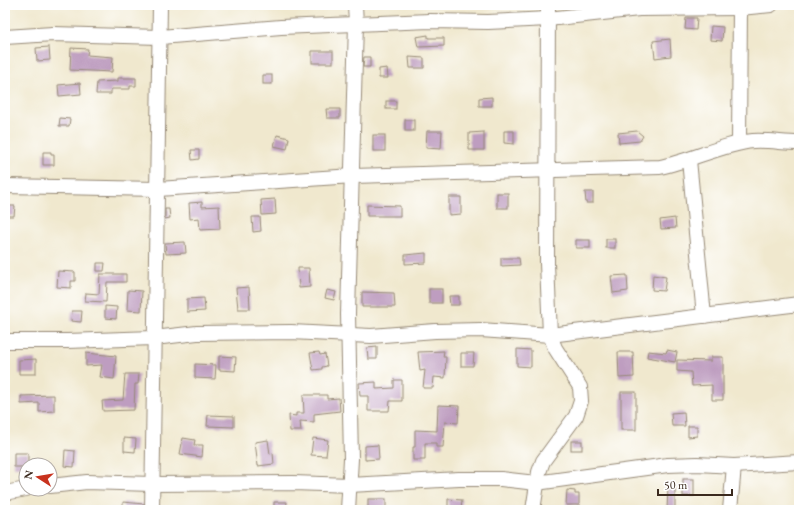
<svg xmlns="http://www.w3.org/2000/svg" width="804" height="515" font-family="'EB Garamond',serif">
	<rect width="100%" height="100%" fill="#fff"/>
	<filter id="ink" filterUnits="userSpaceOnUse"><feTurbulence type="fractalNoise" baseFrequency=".025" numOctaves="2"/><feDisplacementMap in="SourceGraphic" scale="8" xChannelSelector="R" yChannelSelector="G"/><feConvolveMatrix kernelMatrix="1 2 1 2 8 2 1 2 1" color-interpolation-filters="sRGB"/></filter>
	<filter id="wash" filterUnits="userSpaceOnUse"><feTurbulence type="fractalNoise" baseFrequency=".012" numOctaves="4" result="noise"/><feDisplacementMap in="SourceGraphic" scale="16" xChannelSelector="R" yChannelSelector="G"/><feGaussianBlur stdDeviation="0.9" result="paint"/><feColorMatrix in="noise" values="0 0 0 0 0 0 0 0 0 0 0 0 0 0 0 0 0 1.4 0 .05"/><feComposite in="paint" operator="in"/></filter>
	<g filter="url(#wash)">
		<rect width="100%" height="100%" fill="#f0e8ce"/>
		<g id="blocks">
			<g fill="#be9dc0">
				<path d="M686 18H697L696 30 685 29Z"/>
				<path d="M711 26 723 27 722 41 710 40Z"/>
				<path d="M428 35V38H444V46L418 47 416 37Z"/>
				<path d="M670 39 671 56 655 58 653 41Z"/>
				<path d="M49 47 50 60 37 61 36 48Z"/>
				<path d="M71 48 88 49 87 55 113 57 112 72 70 70Z"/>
				<rect x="312" y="51" width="21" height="12"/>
				<path d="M364 57H370V67H363Z"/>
				<path d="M409 57 424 58V68H410Z"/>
				<path d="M387 68 388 78H379V69Z"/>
				<rect x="263" y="75" width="9" height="9"/>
				<path d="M118 78H136V86H130V89H111V94H96L97 82 118 81Z"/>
				<path d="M80 83 81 94 59 96 58 85Z"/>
				<path d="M492 97V106H479V98Z"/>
				<rect x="386" y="101" width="10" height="8"/>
				<path d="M326 109H340V118H327Z"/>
				<path d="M60 118 70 119 69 126H59Z"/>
				<rect x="405" y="120" width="9" height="11"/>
				<path d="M427 131H442L441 149 426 148Z"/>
				<path d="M504 131H514V144L504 143Z"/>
				<path d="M637 131 643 136 640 141 619 143 618 133Z"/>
				<path d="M484 132V150H469V133Z"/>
				<path d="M277 135 289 138 287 149 274 146Z"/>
				<rect x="373" y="135" width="12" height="16"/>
				<path d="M191 150H199V159L192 160Z"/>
				<path d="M43 152H51V154H54V165H43Z"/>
				<path d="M585 192H593V203H586Z"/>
				<rect x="497" y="193" width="11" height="15"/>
				<path d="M449 197H461V214L449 215Z"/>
				<path d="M275 199 276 214 262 215 261 200Z"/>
				<path d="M202 202V207L219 206 220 229 200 230 199 218 190 219 189 203Z"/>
				<path d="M367 205 400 206V216H367Z"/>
				<path d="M7 206H15L14 216H6Z"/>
				<path d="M165 209H169L170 218 165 219Z"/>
				<path d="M252 217H260L261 231 253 232Z"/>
				<path d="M675 218 676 228 661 229 660 220Z"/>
				<rect x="606" y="239" width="9" height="9"/>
				<rect x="576" y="240" width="14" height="8"/>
				<path d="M185 242 186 253 166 254 165 243Z"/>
				<path d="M426 253V263L405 264V255Z"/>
				<path d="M501 258H519L520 265 501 266Z"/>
				<path d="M97 263H105L104 271H97Z"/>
				<path d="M298 268H309L310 287 299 288Z"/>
				<path d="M58 271 75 272V281H71V288L57 287Z"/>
				<path d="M100 274H126V282H107L106 302 85 301 86 293 99 294Z"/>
				<path d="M627 275 628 291 613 293 611 276Z"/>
				<path d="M653 275 666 277 664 291 652 290Z"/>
				<path d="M249 287 250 309H238L236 288Z"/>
				<rect x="429" y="289" width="13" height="14"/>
				<path d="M128 290 142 291 141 311 127 310Z"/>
				<path d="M327 290 336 292 334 300 325 298Z"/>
				<path d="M362 292 394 293 395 307H362Z"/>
				<path d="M449 296H459V305H450Z"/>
				<path d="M204 298 205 311 187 312V299Z"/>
				<path d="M105 306 117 307 116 319 105 318Z"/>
				<path d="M72 311H82L81 322 71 321Z"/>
				<path d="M377 347V359H368L367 348Z"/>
				<path d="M517 349 531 350V367L517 366Z"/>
				<path d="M667 350 677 352 675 362 647 357 648 351 666 353Z"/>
				<path d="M444 351 443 357H446L445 378 434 377 433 388H423L425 370 420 371 418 352Z"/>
				<path d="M319 352 320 355 325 354 327 366 322 367V369L313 370 310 353Z"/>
				<path d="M618 352H633L634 377 619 378Z"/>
				<path d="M86 353 116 356 114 379 100 377 102 365 86 366Z"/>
				<path d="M461 353H474L473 366H461Z"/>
				<path d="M219 356 236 357 235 371 219 370Z"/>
				<path d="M711 357H723V400H712V385L692 386 691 372 677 371V360L711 361Z"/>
				<path d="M36 359V374H19V360Z"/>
				<path d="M195 364 216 365 215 379 195 378Z"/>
				<path d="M125 374H139L138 384H135L134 410 103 411 102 401 123 400Z"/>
				<path d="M394 380H402V401H390L389 411H368V396H360L359 383 376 382V389L394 388Z"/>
				<rect x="621" y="392" width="15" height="38"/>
				<path d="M54 395V411L39 412V403L21 404V396Z"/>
				<path d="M303 395H327V399L339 398 340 411 314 414V422L300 421 301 431H290L289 415 296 416V413H304Z"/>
				<path d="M438 405 459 406 458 423 445 422 443 447H436V443H425V460H413V447H415V430L437 431Z"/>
				<path d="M684 412 685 426H672L671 413Z"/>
				<path d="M208 415 234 416V427L207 426Z"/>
				<path d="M688 426H697V436L688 437Z"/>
				<path d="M124 438 136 439 135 452 124 451Z"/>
				<path d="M183 438 195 440 194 445H203L202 457 180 454Z"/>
				<path d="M313 438 328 440 326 456 311 455Z"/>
				<path d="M268 440 270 454 273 453 274 464 258 466 255 442Z"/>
				<rect x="571" y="441" width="11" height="9"/>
				<path d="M378 445 379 459 365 460V446Z"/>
				<path d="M65 450 75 451 74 467 64 466Z"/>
				<path d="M14 453H28V465H26V467H14Z"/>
				<rect x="683" y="479" width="11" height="17"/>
				<path d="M668 487H675V510H667Z"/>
				<path d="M567 490 575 491V494H579V505H566Z"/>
				<rect x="368" y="499" width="18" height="11"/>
				<path d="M448 499 462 500 461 510H448Z"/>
				<path d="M123 502 144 504V510H123Z"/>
				<path d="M274 502H287L286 510H274Z"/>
			</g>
		</g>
	</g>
	<g filter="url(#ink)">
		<use href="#blocks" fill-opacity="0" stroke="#968976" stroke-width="1"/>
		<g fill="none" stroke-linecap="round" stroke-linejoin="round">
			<g stroke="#968976" stroke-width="16">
				<g id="minor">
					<path d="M5 37 53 34 160 37 281 27 430 21 488 22 548 19 639 9 740 8 771 5"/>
					<path d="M739 143 740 5"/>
					<path d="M689 160 704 316"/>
					<path d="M5 186 158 189 353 176 660 167C690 161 723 144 753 141 768 140 784 143 799 143"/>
					<path d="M5 341H67L154 338 197 333 291 332 371 336 435 331 481 330 550 335 799 304"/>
					<path d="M50 486 87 482 152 484 293 483 350 485 459 479H501L536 483 668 465 697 464 734 466 799 462"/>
					<path d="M5 493 26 489"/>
					<path d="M152 510 160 5"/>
					<path d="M348 510 351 459 348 314 356 23 355 5"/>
					<path d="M533 510 539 472 543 461 576 416 581 401 580 387 555 348 550 335 547 263 548 5"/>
					<path d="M730 510 734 466"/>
				</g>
			</g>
			<use href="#minor" stroke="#fff" stroke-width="14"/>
		</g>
	</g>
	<rect width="804" height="515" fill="none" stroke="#fff" stroke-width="20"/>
	<g transform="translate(38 477) rotate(282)"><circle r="19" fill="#ffffff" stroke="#b1aaa5"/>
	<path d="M0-3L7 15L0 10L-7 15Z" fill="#c8321e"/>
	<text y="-6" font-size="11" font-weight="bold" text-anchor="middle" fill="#3b2a1e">N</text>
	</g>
	<path d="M658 489v6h74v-6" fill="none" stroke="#3b2a1e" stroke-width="2"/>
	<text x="664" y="489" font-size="12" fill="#3b2a1e" stroke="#ffffff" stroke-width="3" paint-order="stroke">50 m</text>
</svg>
